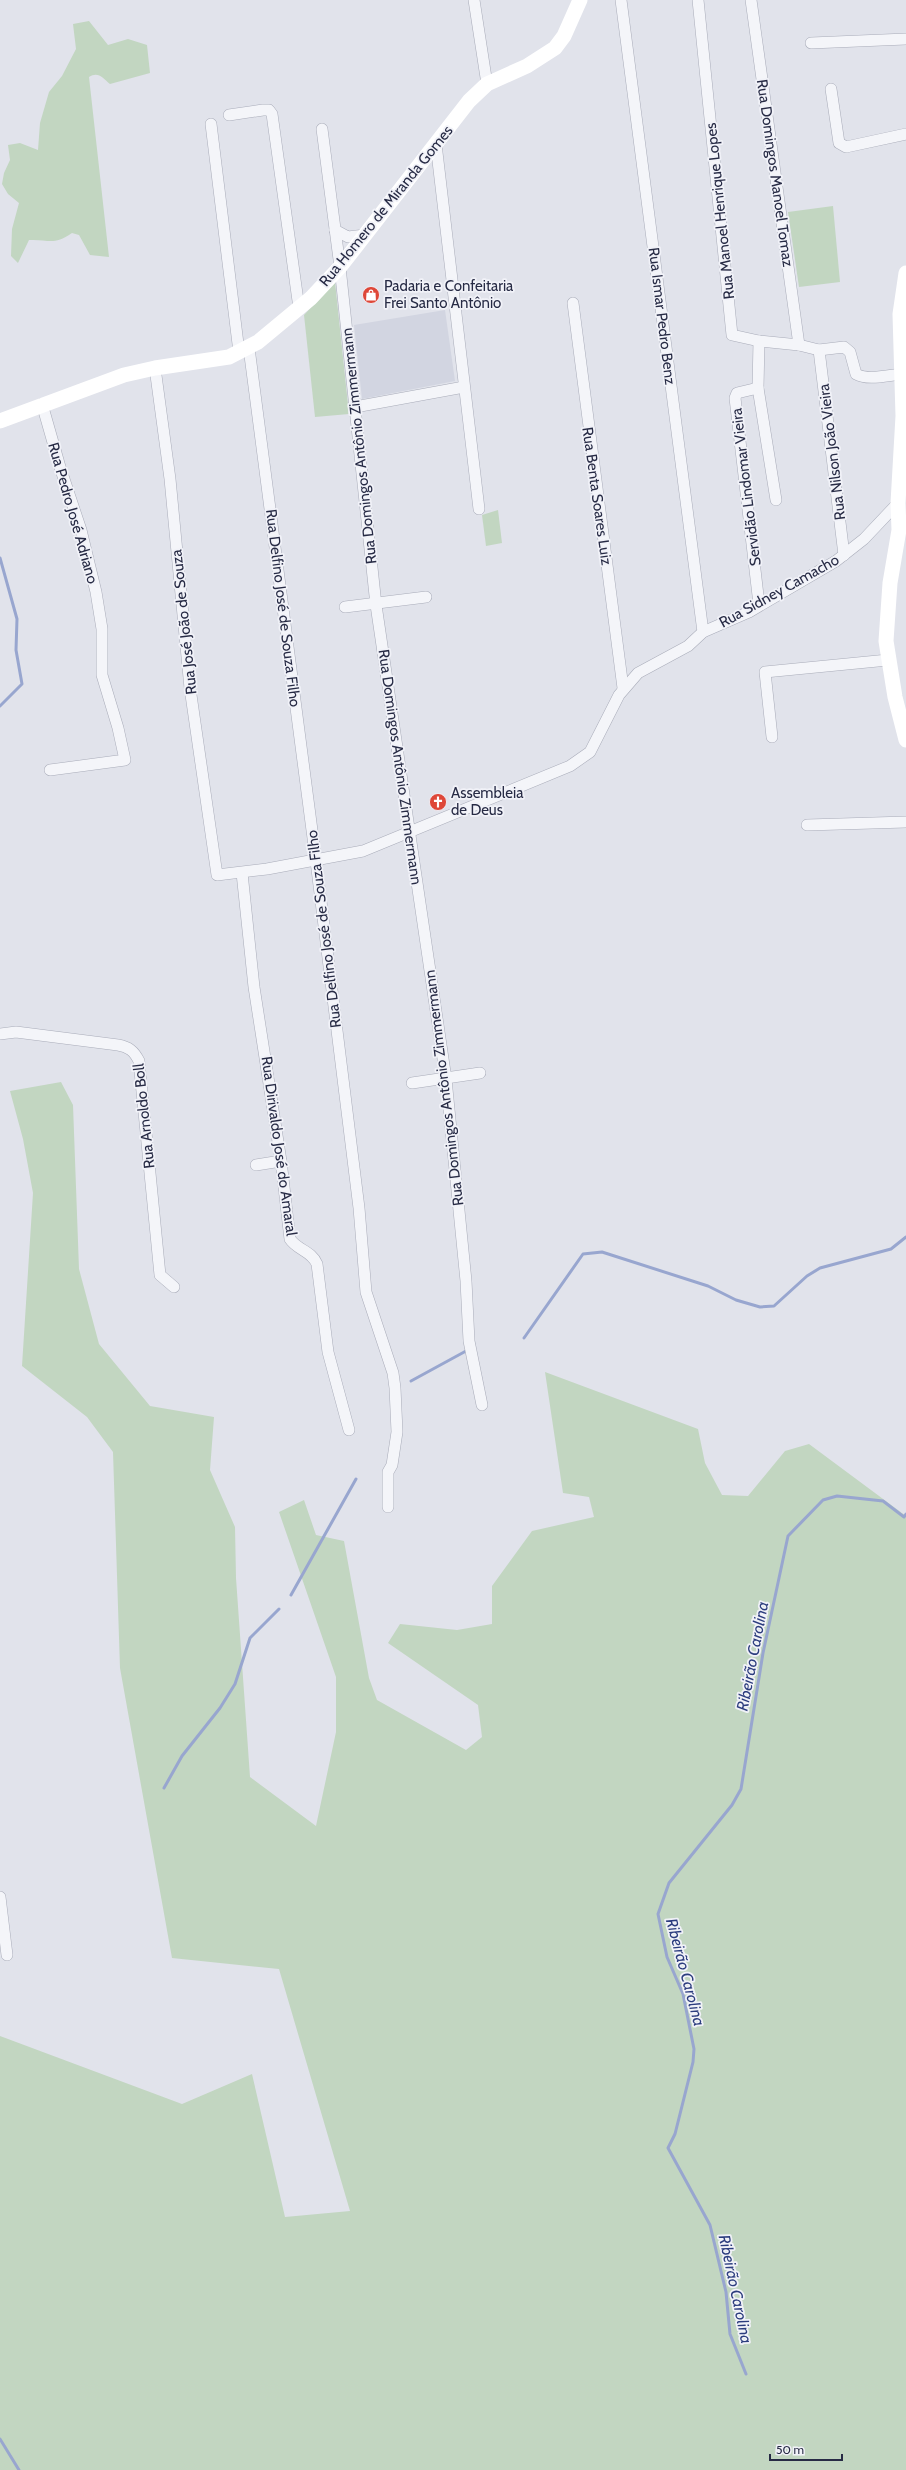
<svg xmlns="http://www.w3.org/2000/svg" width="906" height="2470" font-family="Cabin,sans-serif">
	<rect width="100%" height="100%" fill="#e1e3eb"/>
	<path fill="#d2d5e1" d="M445 310 455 381 362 399 354 325Z"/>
	<g fill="#c2d6c1">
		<path d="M89 21 108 45 128 39 147 45 150 73 110 84C103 78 98 71 89 77L109 257 90 255 79 235 72 233C53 246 49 239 29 240L18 263 11 256 12 229 19 203 8 194 2 184 4 173 10 160 8 145 20 143 38 150 40 123 49 92 62 76 76 49 73 24Z"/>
		<path d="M833 206 840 282 799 287 788 212Z"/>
		<path d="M335 282 349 414 315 417 304 315Z"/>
		<path d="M498 510 502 543 486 546 482 515Z"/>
		<path d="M61 1082 73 1105 79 1269 99 1344 150 1406 214 1417 210 1470 235 1527 236 1578 250 1777 316 1826 336 1732V1677L279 1512 304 1500 316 1535 344 1541 369 1678 377 1700 466 1750 482 1737 478 1705 388 1643 400 1624 457 1630 492 1624V1586L532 1531 594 1517 589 1497 563 1493 545 1372 698 1429 705 1463 722 1495 748 1496 785 1451 809 1444 906 1516V2470H0V2036L182 2104 252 2074 285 2217 350 2211 279 1969 172 1958 120 1668 113 1452 87 1417 22 1366 33 1193 23 1139 10 1091Z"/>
	</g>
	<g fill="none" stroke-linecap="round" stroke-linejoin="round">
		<g stroke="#98a6cf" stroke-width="3">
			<path d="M0 558 17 619 16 650 22 684 0 706"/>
			<path d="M524 1338 583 1254 602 1252 708 1286 736 1300 760 1307 774 1306 807 1276 820 1268 891 1249 906 1237"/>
			<path d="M411 1381 466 1351"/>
			<path d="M291 1595 356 1479"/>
			<path d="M164 1788 182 1756 220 1708 235 1684 250 1638 279 1609"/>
			<path d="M746 2374 730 2334 726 2292 710 2225 668 2148 675 2134 693 2062 694 2049 683 1994 667 1957 658 1914 669 1883 732 1805 741 1789 763 1653 788 1536 823 1500 837 1496 883 1501 904 1517 906 1514"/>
			<path d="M0 2439 19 2470"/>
		</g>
		<g stroke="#a9acb9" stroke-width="12">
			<g id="street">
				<path d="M474 0 487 84"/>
				<path d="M621 0 703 632"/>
				<path d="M698 0 732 335 759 341 799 345 819 350 844 347 850 352 856 374C868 381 888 375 902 374"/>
				<path d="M751 0 799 345"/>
				<path d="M811 43 906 39"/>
				<path d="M831 89 839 143 846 147 906 134"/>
				<path d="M229 115 263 110H269L272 114 299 308"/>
				<path d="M211 124 239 352"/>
				<path d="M322 129 340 267 376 605 446 1079 466 1281 469 1341 482 1405"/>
				<path d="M436 144 479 509"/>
				<path d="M335 230 348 237 365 235"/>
				<path d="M573 303 623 688"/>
				<path d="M759 341 758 388 776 500"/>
				<path d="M249 348 316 861 359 1208 366 1292 393 1373 395 1388 397 1432 392 1465 388 1472V1507"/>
				<path d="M819 350 844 555"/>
				<path d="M155 368 170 479 190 688 217 875 267 869 363 851 570 766 590 752 619 695 638 673 688 646 703 632 749 612 836 561 864 539 898 503"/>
				<path d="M758 388 737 393 735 398 759 604"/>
				<path d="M42 404 60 467 81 530 96 592 102 629V675L118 728 125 760 50 770"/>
				<path d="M355 407 464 387"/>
				<path d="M345 607 426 597"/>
				<path d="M772 737 765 672 888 660"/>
				<path d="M807 825 906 822"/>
				<path d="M242 873 254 987 281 1161 290 1239C297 1250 312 1251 317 1264L328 1352 349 1430"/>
				<path d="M0 1034 16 1032 118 1045C129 1047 134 1051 139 1061L160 1275 174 1287"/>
				<path d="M412 1083 480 1073"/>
				<path d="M256 1165 281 1161"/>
				<path d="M0 1897 7 1955"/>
			</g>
		</g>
		<use href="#street" stroke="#f4f5f9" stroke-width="11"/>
		<g stroke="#fff" stroke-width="15">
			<path d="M906 273 900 314 903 416 898 503 899 530 890 583 886 641 895 697 906 740"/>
			<path d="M0 421 124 375 155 368 229 357 258 342 311 298 340 267 469 101 487 84 527 66 555 48 564 36 580 0"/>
		</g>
	</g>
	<defs>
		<g id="shop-disc" transform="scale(0.9)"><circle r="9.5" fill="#de4738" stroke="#f1f2f8"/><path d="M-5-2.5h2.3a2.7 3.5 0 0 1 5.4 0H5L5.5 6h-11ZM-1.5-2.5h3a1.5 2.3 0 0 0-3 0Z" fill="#fff"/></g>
		<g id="church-disc" transform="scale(0.9)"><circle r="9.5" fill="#de4738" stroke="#f1f2f8"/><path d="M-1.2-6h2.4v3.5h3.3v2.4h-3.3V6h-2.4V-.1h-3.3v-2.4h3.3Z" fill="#fff"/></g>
	</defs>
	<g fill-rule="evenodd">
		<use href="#shop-disc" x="371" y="295"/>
		<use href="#church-disc" x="438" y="802"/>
	</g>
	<g text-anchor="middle" stroke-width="3.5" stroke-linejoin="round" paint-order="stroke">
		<g font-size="15" fill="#272b45" stroke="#f1f2f8">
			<text transform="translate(775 173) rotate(82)" y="5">Rua Domingos Manoel Tomaz</text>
			<text transform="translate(386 206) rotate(-51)" y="5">Rua Homero de Miranda Gomes</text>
			<text transform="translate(720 211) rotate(-96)" y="5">Rua Manoel Henrique Lopes</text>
			<text transform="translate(662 316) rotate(83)" y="5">Rua Ismar Pedro Benz</text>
			<text transform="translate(359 446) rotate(-96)" y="5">Rua Domingos Antônio Zimmermann</text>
			<text transform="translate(832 452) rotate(-97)" y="5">Rua Nilson João Vieira</text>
			<text transform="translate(746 487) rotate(-97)" y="5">Servidão Lindomar Vieira</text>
			<text transform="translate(597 496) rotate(82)" y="5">Rua Benta Soares Luiz</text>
			<text transform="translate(73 513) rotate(74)" y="5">Rua Pedro José Adriano</text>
			<text transform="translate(779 591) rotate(-29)" y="5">Rua Sidney Camacho</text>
			<text transform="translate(283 608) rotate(83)" y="5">Rua Delfino José de Souza Filho</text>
			<text transform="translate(184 622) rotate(-96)" y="5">Rua José João de Souza</text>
			<text transform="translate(400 767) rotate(82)" y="5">Rua Domingos Antônio Zimmermann</text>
			<text transform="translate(324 929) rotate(-97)" y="5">Rua Delfino José de Souza Filho</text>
			<text transform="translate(444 1088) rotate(-97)" y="5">Rua Domingos Antônio Zimmermann</text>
			<text transform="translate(144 1116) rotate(-96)" y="5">Rua Arnoldo Boll</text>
			<text transform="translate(279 1146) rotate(82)" y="5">Rua Dirivaldo José do Amaral</text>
		</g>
		<g font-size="15" fill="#272b45" stroke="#f1f2f8" text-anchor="start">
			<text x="384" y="291">Padaria e Confeitaria<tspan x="384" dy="17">Frei Santo Antônio</tspan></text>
			<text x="451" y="798">Assembleia<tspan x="451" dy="17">de Deus</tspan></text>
		</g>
		<g font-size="16" font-style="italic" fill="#2c3d7e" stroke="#f1f2f8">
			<text transform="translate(752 1656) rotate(-79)" y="6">Ribeirão Carolina</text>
			<text transform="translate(686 1972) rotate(75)" y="6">Ribeirão Carolina</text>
			<text transform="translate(736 2289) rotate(78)" y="6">Ribeirão Carolina</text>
		</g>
	</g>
	<path d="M770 2454v6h72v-6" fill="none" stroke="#272b45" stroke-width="2"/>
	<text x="776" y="2454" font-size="12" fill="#272b45" stroke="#f1f2f8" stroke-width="3" paint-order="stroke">50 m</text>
</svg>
